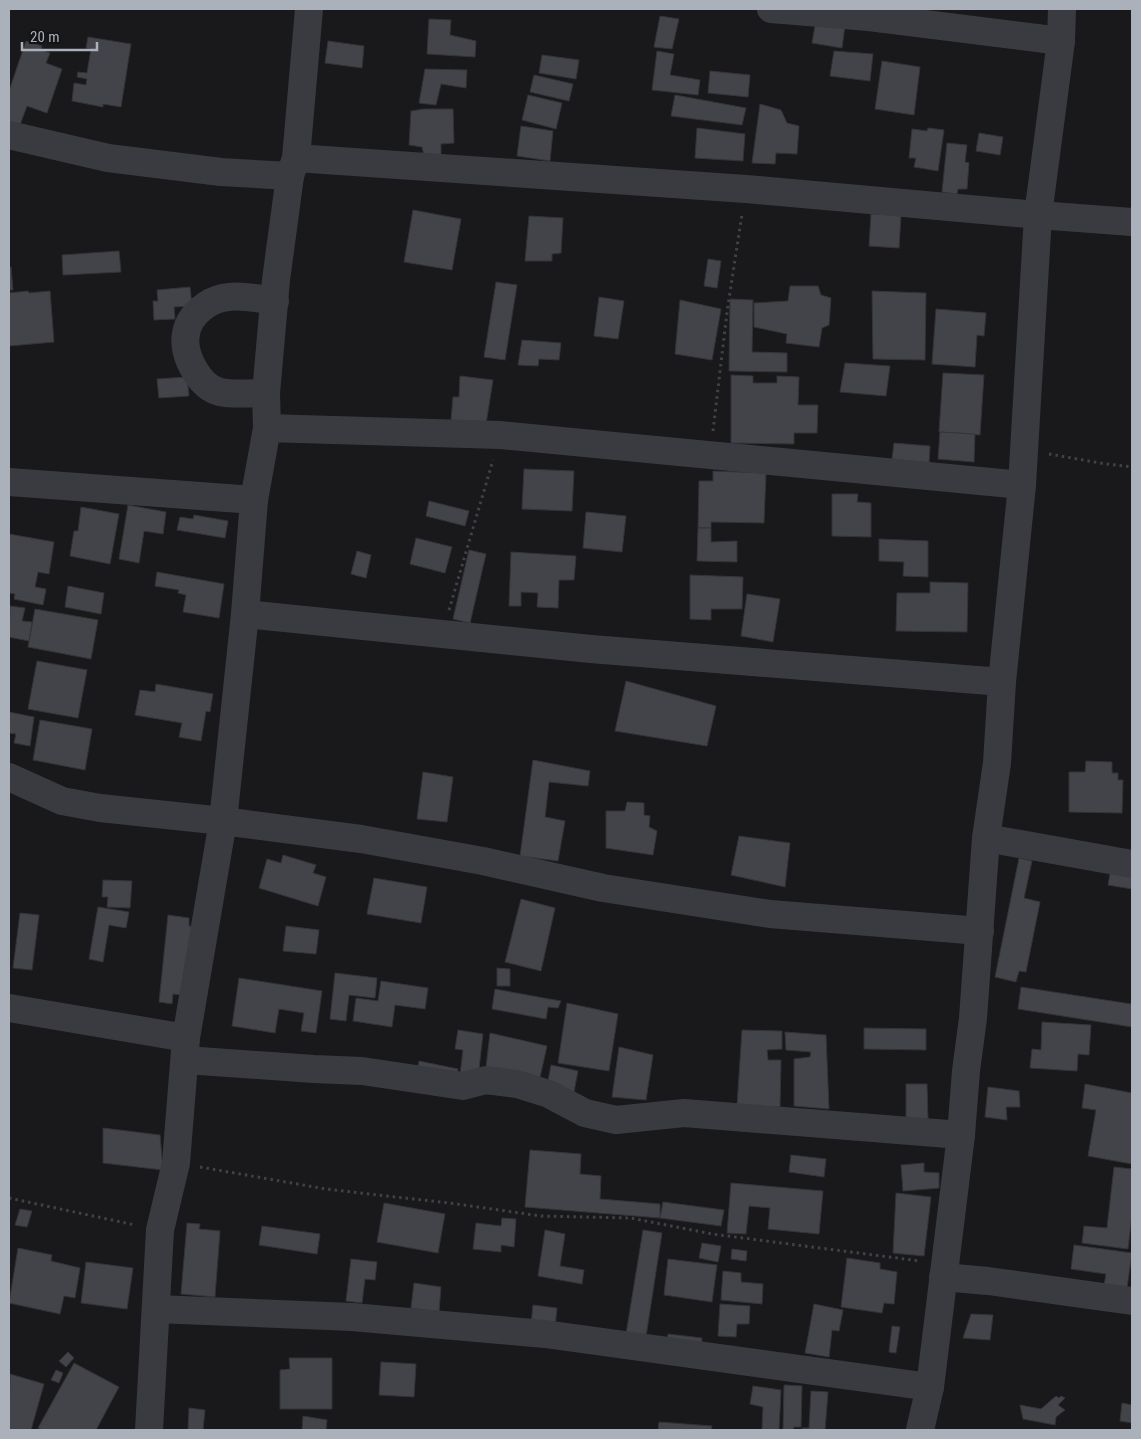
<svg xmlns="http://www.w3.org/2000/svg" width="1141" height="1439" font-family="'Roboto Condensed',sans-serif">
	<rect width="100%" height="100%" fill="#19191c"/>
	<g fill="#434449" stroke="#333338">
		<path d="M660 16 679 19 672 49 654 47Z"/>
		<path d="M429 19 451 20 450 35 476 41 475 57 427 54Z"/>
		<path d="M816 20 845 25 842 48 812 43Z"/>
		<path d="M88 37 131 44 121 107 103 104V107L72 101 74 83 86 85 87 79 77 77 78 72 87 73 91 49 86 48Z"/>
		<path d="M26 41 42 46 41 50 50 53 46 63 62 69 47 113 27 106 18 130 9 127V91Z"/>
		<path d="M328 41 364 46 362 68 325 63Z"/>
		<path d="M657 51 674 54 670 75 700 80 698 95 652 90Z"/>
		<path d="M834 51 873 54 870 81 830 76Z"/>
		<path d="M542 55 579 60 576 79 539 73Z"/>
		<path d="M882 61 920 67 914 115 875 109Z"/>
		<path d="M425 69 467 70 466 88 441 84 436 105 419 103Z"/>
		<path d="M710 71 750 75 748 97 708 93Z"/>
		<path d="M534 75 573 84 569 101 530 92Z"/>
		<path d="M528 95 562 103 556 129 522 120Z"/>
		<path d="M675 95 746 108 742 125 671 116Z"/>
		<path d="M760 104 781 110 787 123 799 126 797 154 776 153 775 164 752 163Z"/>
		<path d="M424 109H453L454 143 441 144V155H424L422 147 409 145 411 111Z"/>
		<path d="M521 126 553 131 550 161 517 156Z"/>
		<path d="M697 128 745 134 743 161 695 158Z"/>
		<path d="M928 128 944 130 938 171 914 167 916 158H909L912 129 927 131Z"/>
		<path d="M979 133 1003 137 1000 155 976 151Z"/>
		<path d="M947 143 967 145 965 162 969 163 967 189H958L957 194 942 192Z"/>
		<path d="M413 210 461 219 452 270 404 262Z"/>
		<path d="M871 214 901 215 899 248 869 246Z"/>
		<path d="M529 216 563 218 561 253 552 254V261H525Z"/>
		<path d="M119 251 121 272 63 275 62 255Z"/>
		<path d="M708 259 721 261 717 288 704 286Z"/>
		<path d="M9 267H11L13 290H9Z"/>
		<path d="M496 282 517 285 505 360 484 357Z"/>
		<path d="M790 286H818L821 295 831 298 829 325 822 328 819 347 786 343 787 334 754 327V303L788 301Z"/>
		<path d="M190 287 192 306 174 307 175 319 154 320 153 301H158L157 290Z"/>
		<path d="M28 291 29 293 50 291 54 342 9 346V293Z"/>
		<path d="M872 291 926 293 925 360 873 359Z"/>
		<path d="M599 297 624 301 618 339 594 336Z"/>
		<path d="M730 299 753 300 752 352 787 353V372L729 371Z"/>
		<path d="M680 300 721 309 712 360 675 354Z"/>
		<path d="M936 309 986 313 984 336 977 335 975 367 932 364Z"/>
		<path d="M522 340 561 343 559 360 539 359 538 366 518 365Z"/>
		<path d="M845 363 890 366 886 396 840 392Z"/>
		<path d="M943 373 984 375 980 435 939 432Z"/>
		<path d="M731 375 753 376V383H777V376L799 377 798 405H818L817 433H794V444L731 443Z"/>
		<path d="M460 376 493 380 486 424 451 420 453 397H459Z"/>
		<path d="M187 377 189 396 159 398 157 379Z"/>
		<path d="M940 432 975 434 974 462 938 459Z"/>
		<path d="M894 443 930 446 929 463 892 459Z"/>
		<path d="M524 469 574 471 572 511 522 509Z"/>
		<path d="M713 471 766 473 764 523 711 522V528H698L699 481H713Z"/>
		<path d="M832 494H858L857 502 871 503V537L832 536Z"/>
		<path d="M429 501 469 511 465 526 426 516Z"/>
		<path d="M128 505 166 512 163 534 144 531 139 563 119 559Z"/>
		<path d="M81 507 119 514 110 564 70 556 74 531H78Z"/>
		<path d="M586 512 626 516 622 552 583 548Z"/>
		<path d="M194 515 228 521 225 538 177 530 180 517 193 519Z"/>
		<path d="M698 528H711V542L737 541V562L697 561Z"/>
		<path d="M9 534 54 542 49 574 38 572 35 587 46 589 43 605 14 599 15 594 9 593Z"/>
		<path d="M416 538 452 547 445 573 410 564Z"/>
		<path d="M879 539 928 541V577L903 576 904 562 879 561Z"/>
		<path d="M469 550 486 554 470 623 453 619Z"/>
		<path d="M357 551 371 555 366 578 351 574Z"/>
		<path d="M511 552 576 556 574 580H559L558 608 537 607 538 593 521 592V606H509Z"/>
		<path d="M157 572 224 584 219 618 183 612 186 595 178 593 179 590 155 586Z"/>
		<path d="M690 575 743 577 742 609H711V620L690 619Z"/>
		<path d="M930 582 968 583 967 632 896 631 897 593H930Z"/>
		<path d="M68 586 104 593 101 614 65 607Z"/>
		<path d="M747 594 780 599 773 642 741 636Z"/>
		<path d="M10 606 25 608 22 621 32 622 29 641 9 637Z"/>
		<path d="M35 609 98 620 91 659 28 647Z"/>
		<path d="M37 661 87 670 78 718 28 709Z"/>
		<path d="M626 681 716 706 707 746 615 731Z"/>
		<path d="M156 684 213 694 210 712 206 711 201 741 179 737 182 723 135 715 140 690 155 692Z"/>
		<path d="M9 712 34 717 30 746 14 743 16 734 9 733Z"/>
		<path d="M40 720 92 729 85 770 33 760Z"/>
		<path d="M533 760 590 771 588 786 549 782 545 817 565 821 558 861 520 856Z"/>
		<path d="M1086 761 1112 762V773H1118V780H1123L1122 813 1069 812V772H1085Z"/>
		<path d="M423 772 453 777 447 822 417 819Z"/>
		<path d="M627 802 644 803V815L650 816 649 827 657 831 653 855 606 848V811H625Z"/>
		<path d="M739 836 790 843 785 887 731 875Z"/>
		<path d="M283 855 316 865 313 873 326 877 318 906 259 888 267 859 281 863Z"/>
		<path d="M1019 858 1032 861 1024 898 1040 902 1026 972 1019 971 1016 982 995 977Z"/>
		<path d="M1111 868 1132 872V889L1108 885Z"/>
		<path d="M374 878 427 887 421 923 367 914Z"/>
		<path d="M103 880 132 881 130 908 107 907 108 897H102Z"/>
		<path d="M521 899 555 908 541 971 505 962Z"/>
		<path d="M98 907 129 912 126 928 109 925 103 962 89 959Z"/>
		<path d="M20 913 39 915 32 970 13 968Z"/>
		<path d="M168 915 189 918V926L199 927 192 996 173 994 172 1004 159 1002Z"/>
		<path d="M286 926 319 930 316 954 283 951Z"/>
		<path d="M497 968 510 969V986H497Z"/>
		<path d="M335 973 377 978 375 998 349 995 346 1021 330 1019Z"/>
		<path d="M239 978 322 991 316 1033 301 1031 304 1013 279 1009 275 1033 232 1026Z"/>
		<path d="M381 981 428 988 425 1009 395 1005 392 1027 353 1021 356 998 378 1001Z"/>
		<path d="M1021 987 1131 1004 1132 996V1027L1018 1009Z"/>
		<path d="M495 989 549 999 561 1001 558 1008 548 1007 546 1019 492 1009Z"/>
		<path d="M567 1003 618 1014 609 1071 558 1063Z"/>
		<path d="M1042 1022 1091 1025 1089 1055 1078 1054 1077 1071 1030 1068 1032 1049 1041 1050Z"/>
		<path d="M864 1028 926 1029V1050L864 1049Z"/>
		<path d="M458 1030 483 1034 478 1078 460 1075 463 1050 455 1049Z"/>
		<path d="M742 1030 782 1031V1049L767 1050 768 1060H781L780 1107 737 1106Z"/>
		<path d="M785 1032 826 1035 829 1109 794 1106V1059L810 1057 811 1052 786 1050Z"/>
		<path d="M490 1033 547 1046 538 1086 485 1076Z"/>
		<path d="M619 1047 653 1055 646 1100 612 1097Z"/>
		<path d="M419 1061 458 1069 456 1080 417 1072Z"/>
		<path d="M551 1065 578 1071 573 1097 546 1092Z"/>
		<path d="M906 1084H927L928 1119H906Z"/>
		<path d="M1085 1084 1132 1093V1164L1088 1156 1096 1110 1082 1108Z"/>
		<path d="M988 1087 1019 1091 1020 1107H1006L1007 1120 985 1117Z"/>
		<path d="M103 1128 160 1135 163 1170 103 1163Z"/>
		<path d="M530 1150 581 1154 580 1174 601 1176 600 1199 660 1204V1218L525 1207Z"/>
		<path d="M791 1155 826 1159 824 1177 789 1172Z"/>
		<path d="M924 1163V1172L939 1173V1188L903 1191 901 1165Z"/>
		<path d="M1114 1167 1132 1169V1214L1128 1249 1082 1243 1084 1226 1107 1228Z"/>
		<path d="M731 1183 823 1191 819 1234 768 1229 770 1208 749 1206 746 1234 727 1233Z"/>
		<path d="M896 1193 931 1197 924 1256 893 1253Z"/>
		<path d="M663 1202 724 1210 721 1226 660 1218Z"/>
		<path d="M384 1203 445 1214 438 1253 377 1242Z"/>
		<path d="M20 1209 32 1211 27 1227 15 1225Z"/>
		<path d="M502 1218 516 1219 514 1247 501 1245V1252L473 1249 476 1223 501 1226Z"/>
		<path d="M187 1223 200 1224 199 1229 220 1231 215 1297 181 1294Z"/>
		<path d="M262 1226 320 1234 317 1254 259 1245Z"/>
		<path d="M545 1230 565 1234 560 1266 584 1270 582 1284 538 1276Z"/>
		<path d="M643 1230 662 1233 645 1343 625 1340Z"/>
		<path d="M702 1243 721 1246 718 1262 699 1258Z"/>
		<path d="M1074 1245 1132 1253 1126 1295 1103 1291 1106 1274 1071 1269Z"/>
		<path d="M18 1248 52 1255 51 1261 80 1268 75 1298 64 1296 60 1314 9 1303Z"/>
		<path d="M732 1249 747 1251 746 1261 731 1259Z"/>
		<path d="M847 1258 880 1263V1269L897 1272 894 1304 884 1303 882 1313 841 1307Z"/>
		<path d="M351 1259 377 1262 375 1280 365 1279 362 1303 346 1301Z"/>
		<path d="M668 1259 717 1265 712 1302 664 1295Z"/>
		<path d="M86 1262 133 1268 127 1309 81 1303Z"/>
		<path d="M723 1271 741 1273V1282L763 1284 762 1304 721 1300Z"/>
		<path d="M414 1283 441 1287 439 1312 411 1308Z"/>
		<path d="M720 1304 750 1306 749 1324H737L736 1337 718 1336Z"/>
		<path d="M814 1304 843 1310 839 1331 832 1330 829 1357 805 1353Z"/>
		<path d="M533 1305 557 1308 555 1327 531 1325Z"/>
		<path d="M971 1314 993 1315 990 1340 963 1338Z"/>
		<path d="M892 1326 900 1327 896 1353 889 1352Z"/>
		<path d="M668 1334 702 1338 701 1350 667 1346Z"/>
		<path d="M68 1352 74 1358 66 1367 59 1361Z"/>
		<path d="M289 1358H332V1409H280V1370L290 1369Z"/>
		<path d="M381 1362 416 1364 414 1397 379 1395Z"/>
		<path d="M74 1363 119 1387 96 1430H42L38 1428Z"/>
		<path d="M56 1370 63 1373 59 1383 51 1380Z"/>
		<path d="M10 1374 44 1384 31 1430H9Z"/>
		<path d="M784 1385 802 1386 801 1427H794L793 1430H783Z"/>
		<path d="M753 1386 781 1390 779 1430H762L763 1407 750 1404Z"/>
		<path d="M811 1391 828 1392 825 1430H802V1428H809Z"/>
		<path d="M1056 1396 1059 1398 1061 1396 1065 1398 1058 1405 1065 1410 1056 1417 1055 1425 1023 1419 1020 1405 1041 1409Z"/>
		<path d="M1122 1403 1132 1405V1423L1120 1421Z"/>
		<path d="M189 1408 205 1410 203 1430H188Z"/>
		<path d="M303 1416 327 1420 326 1430H302Z"/>
		<path d="M659 1422 712 1426 711 1430H658Z"/>
	</g>
	<g fill="none" stroke-linecap="round" stroke-linejoin="round">
		<g stroke="#404248" stroke-width="3" stroke-dasharray="2.5 4" stroke-linecap="butt">
			<path d="M713 431 727 312 742 214"/>
			<path d="M1049 454 1106 464 1132 467"/>
			<path d="M449 610 493 460"/>
			<path d="M200 1167 326 1189 457 1204 541 1216 631 1218 712 1234 920 1261"/>
			<path d="M9 1198 135 1225"/>
		</g>
		<g stroke="#3a3b41" stroke-width="28">
			<path d="M771 9 869 17 1061 41"/>
			<path d="M9 135 108 158 221 172 290 176"/>
			<path d="M296 158 746 189 1038 215 1132 222"/>
			<path d="M266 393C253 393 233 395 220 392 199 387 182 354 186 334 188 319 199 309 211 302 231 292 253 298 275 301"/>
			<path d="M267 428 500 435 1022 485"/>
			<path d="M9 482 254 500"/>
			<path d="M245 614 591 649 1002 682"/>
			<path d="M9 777 62 801 100 808 223 821 361 839 483 861 603 888 770 914 980 931"/>
			<path d="M986 838 1132 864"/>
			<path d="M9 1008 186 1038"/>
			<path d="M185 1060 314 1069 362 1071 463 1086 486 1080 517 1084 549 1094 585 1113 616 1120 684 1113 961 1135"/>
			<path d="M943 1277 988 1281 1132 1301"/>
			<path d="M156 1309 352 1317 545 1334 930 1387"/>
			<path d="M149 1430 160 1230 176 1163 186 1038 223 821 245 614 254 500 267 428 266 393 276 280 290 176 296 158 309 9"/>
			<path d="M920 1430 930 1387 961 1135 966 1071 973 1018 986 838 997 763 1002 682 1022 485 1038 215 1061 41 1062 9"/>
		</g>
	</g>
	<rect width="1141" height="1439" fill="none" stroke="#abb1bb" stroke-width="20"/>
	<path d="M22 42v8h75v-8" fill="none" stroke="#abb1bb" stroke-width="2.5"/>
	<text x="30" y="42" font-size="15" fill="#abb1bb" stroke="#141417" stroke-width="4" paint-order="stroke">20 m</text>
</svg>
